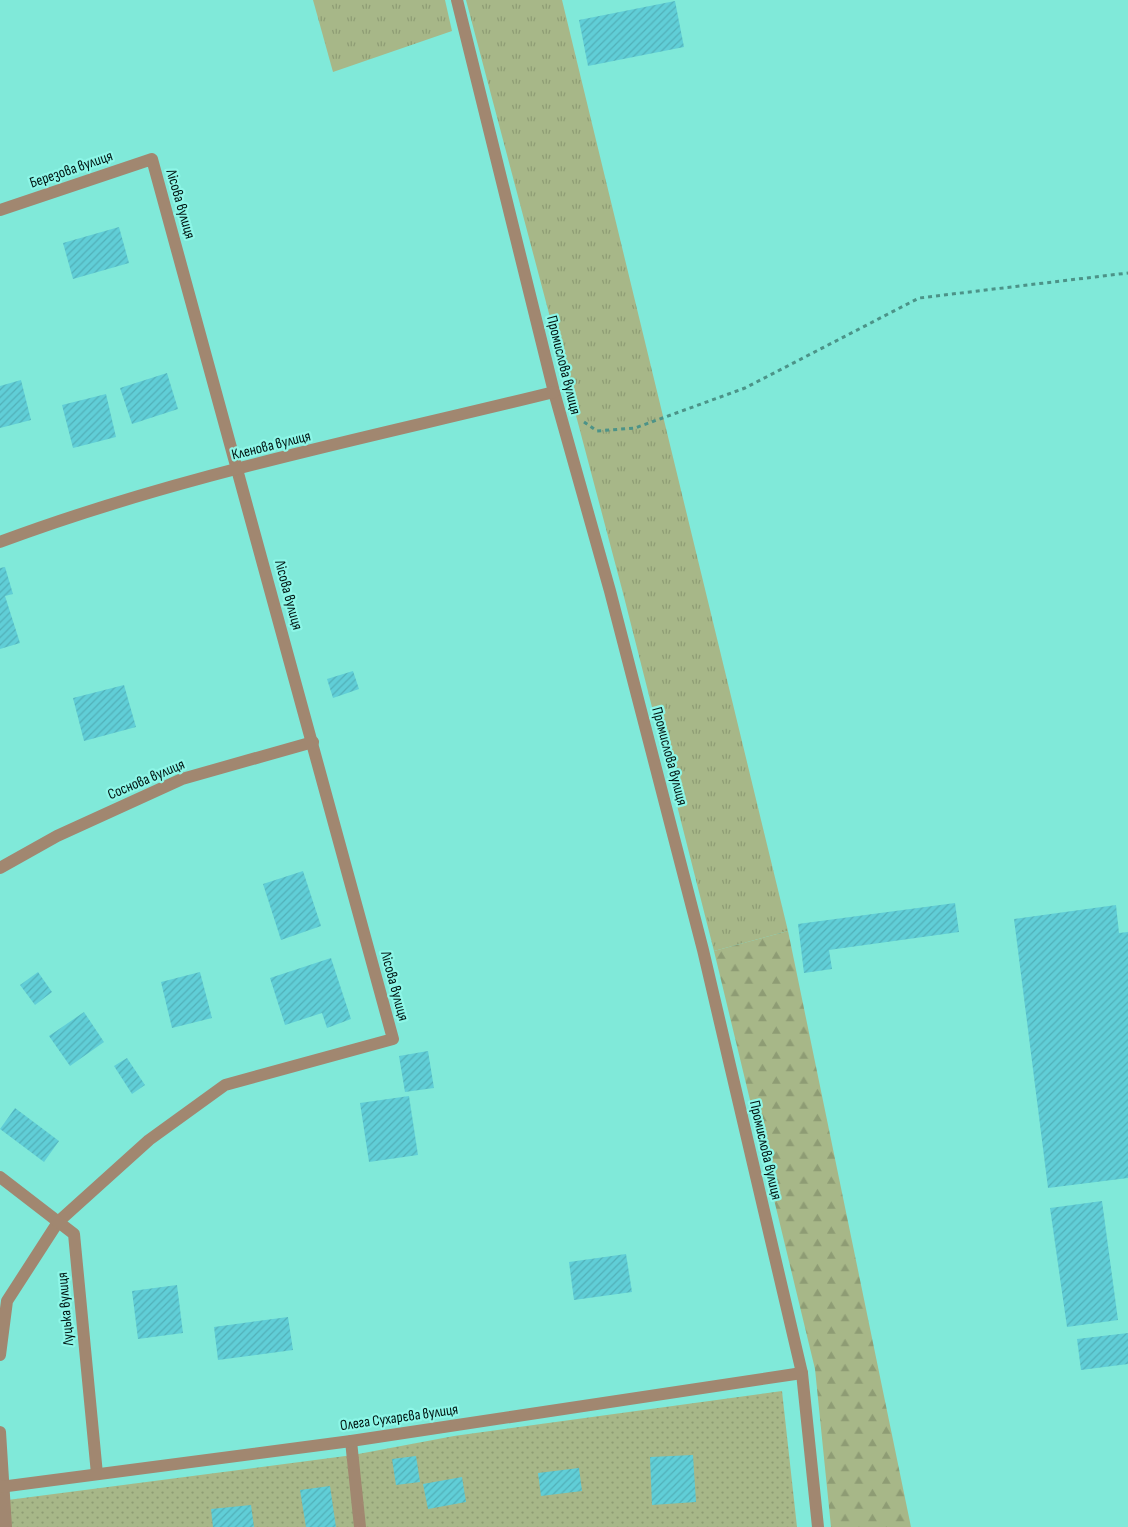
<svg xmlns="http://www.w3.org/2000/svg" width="1128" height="1527" font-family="'Sofia Sans Condensed',sans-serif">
	<defs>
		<pattern id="grass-tufts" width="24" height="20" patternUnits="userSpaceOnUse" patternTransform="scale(1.25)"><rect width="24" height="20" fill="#a7b788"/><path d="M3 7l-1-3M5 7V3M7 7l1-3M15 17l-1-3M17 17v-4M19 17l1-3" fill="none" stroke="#8e9c74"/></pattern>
		<pattern id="forest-firs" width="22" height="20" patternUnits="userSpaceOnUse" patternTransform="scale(1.25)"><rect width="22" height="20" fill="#a7b788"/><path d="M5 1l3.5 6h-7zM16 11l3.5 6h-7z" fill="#8e9c74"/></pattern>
		<pattern id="garden-dots" width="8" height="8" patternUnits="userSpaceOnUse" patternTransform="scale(1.25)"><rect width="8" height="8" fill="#a7b788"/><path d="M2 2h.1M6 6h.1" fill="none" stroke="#8e9c74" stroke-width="1.8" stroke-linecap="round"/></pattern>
		<pattern id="building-hatch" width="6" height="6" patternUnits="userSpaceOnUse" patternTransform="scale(1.25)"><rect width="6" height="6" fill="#60ced7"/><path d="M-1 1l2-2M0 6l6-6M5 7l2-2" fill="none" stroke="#52b0b8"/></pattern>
	</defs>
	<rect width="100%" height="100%" fill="#80e9d9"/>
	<g fill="url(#grass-tufts)">
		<path d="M313 0H445L452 31 333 72Z"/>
		<path d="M466 0H562L788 931 714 951 623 593Z"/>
	</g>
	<path fill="url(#forest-firs)" d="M788 931 911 1527H831L815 1369 714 951Z"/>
	<path fill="url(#garden-dots)" d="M782 1391 797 1527H0V1501L353 1455 454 1436Z"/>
	<g fill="url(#building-hatch)">
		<path d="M675 1 684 47 588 66 579 20Z"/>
		<path d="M119 227 129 263 73 279 63 243Z"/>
		<path d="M167 373 178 409 132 424 120 388Z"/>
		<path d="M21 380 31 420 0 428V386Z"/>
		<path d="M106 394 116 437 73 448 62 405Z"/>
		<path d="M5 567 13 594 5 596 20 643 0 649V568Z"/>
		<path d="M353 671 359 689 333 698 327 679Z"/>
		<path d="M124 685 136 727 84 741 73 698Z"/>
		<path d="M303 871 321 926 281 940 263 884Z"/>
		<path d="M955 903 959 932 829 950 832 969 804 973 798 924Z"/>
		<path d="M1116 905 1119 933 1128 932V1178L1048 1188 1014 919Z"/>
		<path d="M331 958 351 1019 327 1028 322 1013 285 1025 270 978Z"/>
		<path d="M38 972 52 992 35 1005 20 985Z"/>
		<path d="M200 972 212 1018 172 1028 161 982Z"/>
		<path d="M84 1012 104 1042 70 1066 49 1036Z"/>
		<path d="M428 1051 434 1088 405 1092 399 1056Z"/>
		<path d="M127 1058 145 1085 132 1094 114 1066Z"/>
		<path d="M409 1096 418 1155 369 1162 360 1103Z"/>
		<path d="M15 1108 59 1141 44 1162 0 1129Z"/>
		<path d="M1102 1201 1118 1320 1067 1327 1050 1208Z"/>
		<path d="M626 1254 632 1292 574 1300 569 1262Z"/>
		<path d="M177 1285 183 1333 138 1339 132 1291Z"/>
		<path d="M288 1317 293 1350 218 1360 214 1327Z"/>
		<path d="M1128 1333V1364L1081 1370 1077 1339Z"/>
		<path d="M693 1455 696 1502 652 1505 650 1457Z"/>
		<path d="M416 1456 420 1482 396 1485 392 1459Z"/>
		<path d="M579 1468 582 1491 541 1496 538 1473Z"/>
		<path d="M462 1477 466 1502 428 1509 423 1484Z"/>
		<path d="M330 1486 336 1527H306L300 1490Z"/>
		<path d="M251 1505 254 1527H213L211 1509Z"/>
	</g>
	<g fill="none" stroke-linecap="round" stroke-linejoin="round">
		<path stroke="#4c9388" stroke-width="3" stroke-dasharray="4 4" stroke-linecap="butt" d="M584 422 597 431 635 428 745 388 919 298 1128 273"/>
		<g stroke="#a18770" stroke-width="12">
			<path d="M457 0 554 392 610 591 703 950 802 1373 818 1527"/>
			<path d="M0 210 152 159 393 1039 225 1085 149 1140 58 1222 7 1301 0 1355"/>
			<path d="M0 542C179 475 368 438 554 392"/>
			<path d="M0 868 57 836 182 779 313 742"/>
			<path d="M0 1177 74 1234 97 1474"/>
			<path d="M0 1432 6 1527"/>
			<path d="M351 1441 360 1527"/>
			<path d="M0 1487 351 1441 802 1373"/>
		</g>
	</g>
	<g text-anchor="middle" stroke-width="4.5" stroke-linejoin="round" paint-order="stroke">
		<g font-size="15" fill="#011512" stroke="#8df6e7">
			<text transform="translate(71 169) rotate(-19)" y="5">Березова вулиця</text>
			<text transform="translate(181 204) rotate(74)" y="5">Лісова вулиця</text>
			<text transform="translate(564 365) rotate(76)" y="5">Промислова вулиця</text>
			<text transform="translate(271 445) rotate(-14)" y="5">Кленова вулиця</text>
			<text transform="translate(289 595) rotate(75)" y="5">Лісова вулиця</text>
			<text transform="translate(670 756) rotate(75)" y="5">Промислова вулиця</text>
			<text transform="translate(146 779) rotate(-23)" y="5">Соснова вулиця</text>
			<text transform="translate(395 986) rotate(75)" y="5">Лісова вулиця</text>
			<text transform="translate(766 1150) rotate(77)" y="5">Промислова вулиця</text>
			<text transform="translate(65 1309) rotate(-95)" y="5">Луцька вулиця</text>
			<text transform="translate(399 1417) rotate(-8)" y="5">Олега Сухарєва вулиця</text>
		</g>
	</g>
</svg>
